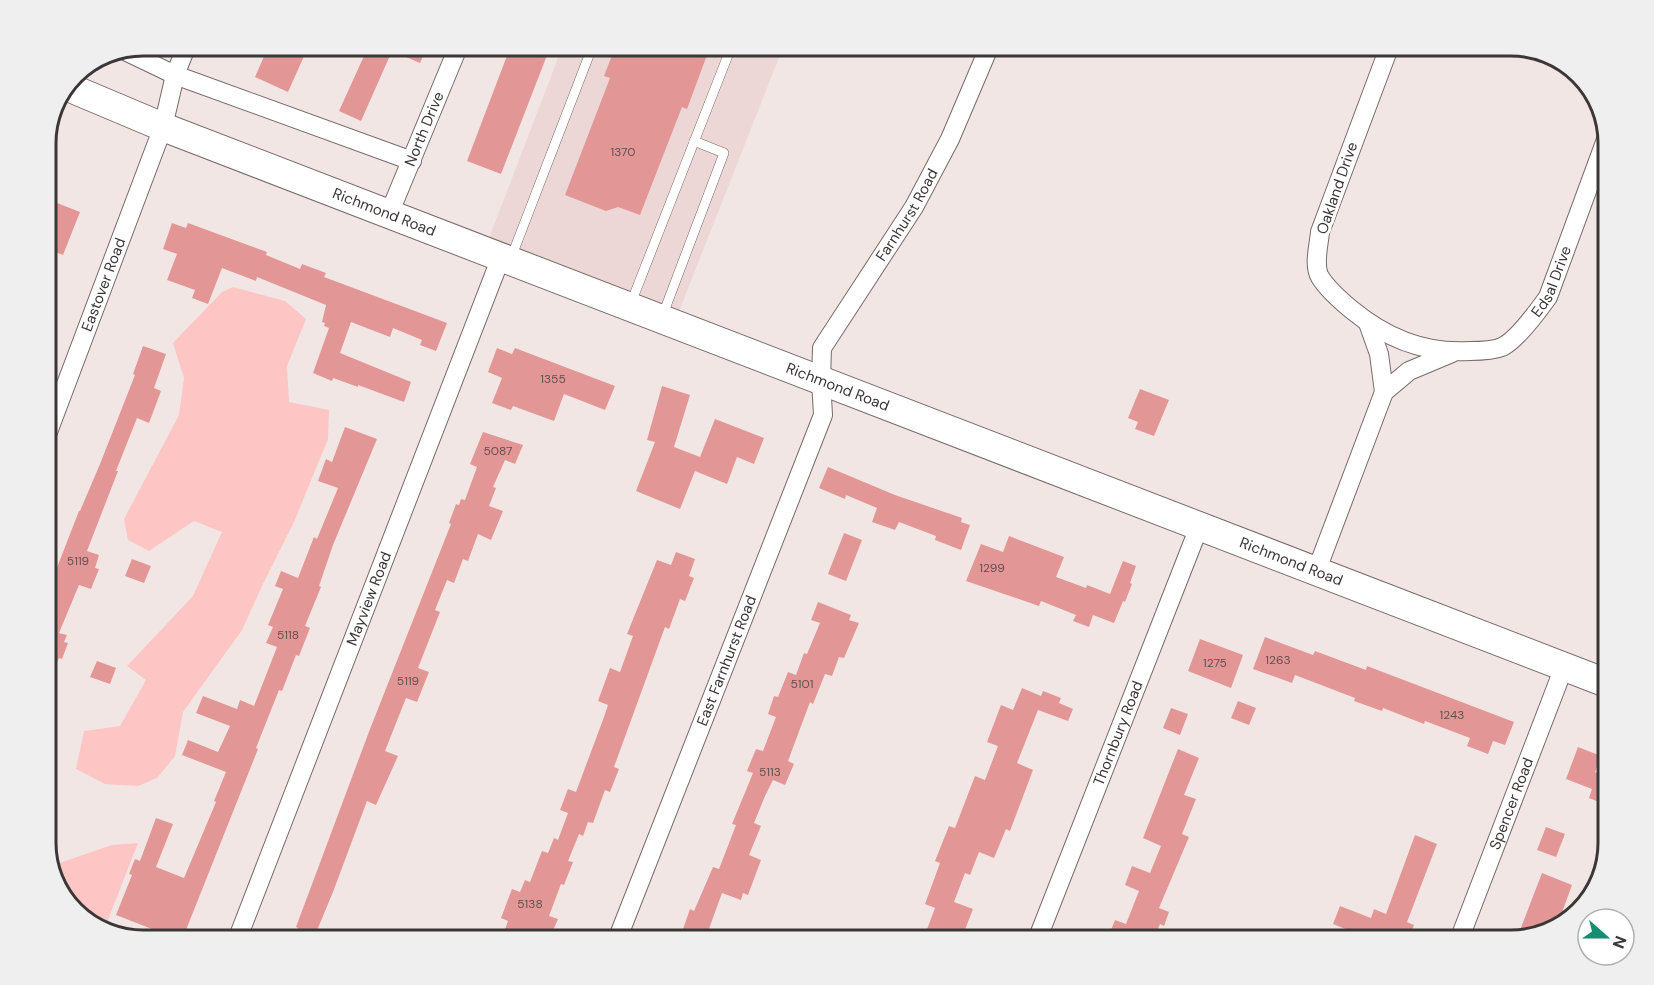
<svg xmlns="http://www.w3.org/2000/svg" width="1654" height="985" font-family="'DM Sans',sans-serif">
	<rect width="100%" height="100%" fill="#f2e6e5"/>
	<path fill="#edd7d6" d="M563 45H784L674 324 484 251Z"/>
	<g fill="#fdc5c3">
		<path d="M233 287 285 301 306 319 287 366 289 402 329 410 328 439 294 522 263 584 242 630 183 712 175 756 157 778 138 786 105 784 76 769 84 731 120 726 146 680 127 666 193 596 222 532 194 521 149 551 128 540 124 519 179 415 184 378 173 343 222 292Z"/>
		<path d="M138 843 104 930 94 927 58 891 51 866 112 845Z"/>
	</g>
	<g fill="#e29796">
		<path d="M269 45H309L288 92 255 77Z"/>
		<path d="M369 45H428L420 63 392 51 361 121 339 111Z"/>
		<path d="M511 45H551L501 174 467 161Z"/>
		<path d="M616 45H680L707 55 687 109 682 107 640 215 618 207 606 211 565 195 610 78 604 76Z"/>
		<path d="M52 201 80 212 63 255 45 248V220Z"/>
		<path d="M172 223 186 228 188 223 267 252 266 255 300 269 302 264 326 273 324 277 447 323 436 351 420 345 422 340 393 328 390 337 351 322 340 353 411 382 404 402 358 385V387L333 378 332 381 313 373 329 328 324 326 325 323 322 322 326 305 257 277 256 281 222 268 208 304 192 298 195 290 167 280 177 254 163 249Z"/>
		<path d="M143 346 166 354 154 388 161 391 149 423 137 418 116 471H118L87 551 99 555 95 568 99 569 91 589 79 585 59 633 67 635 64 642 68 643 62 659 59 658 45 690V586L49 588 79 511H80L100 464 135 375 133 374Z"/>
		<path d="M497 348 512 354 515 348 615 386 605 410 564 394 554 421 513 406 511 410 492 403 502 378 488 372Z"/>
		<path d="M662 386 690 395 674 447 700 457 715 419 764 438 754 464 737 457 727 484 695 471 680 509 636 491 655 442 647 440Z"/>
		<path d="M1140 389 1169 400 1154 436 1135 429 1138 422 1128 418Z"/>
		<path d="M345 427 377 439 333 545 319 586 321 587 305 626 310 628 299 656 296 655 282 691 279 690 256 748 258 749 182 940H148L152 929 116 915 132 875 129 874 135 859 140 861 156 818 173 824 156 867 184 878 216 802 214 801 226 772 182 755 188 740 218 752 230 726 196 713 203 696 237 709 240 700 254 706 277 647 266 643 273 627 268 625 283 589 275 586 281 571 298 578 314 537 317 539 338 488 318 481 326 459 332 462Z"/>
		<path d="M483 432 523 445 515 464 505 460 493 487 496 488 489 506 503 511 491 540 478 534 468 561 463 559 454 583 447 580 435 610 440 612 418 668 429 672 417 702 406 698 385 751 398 756 376 805 367 801 333 892 313 940H309L296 935 298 928 296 927 370 729 451 524 449 523 456 504 459 505 461 499 465 500 477 467 470 464Z"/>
		<path d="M828 467 895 495 962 518 961 522 970 525 961 550 935 540 936 536 899 522 895 530 872 522 877 508 846 495 845 499 819 488Z"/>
		<path d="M844 533 862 540 846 581 828 574Z"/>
		<path d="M1009 536 1064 557 1056 577 1086 588 1087 585 1110 594 1123 561 1136 566 1130 583 1132 584 1125 602 1123 601 1114 623 1093 615 1089 627 1073 621 1076 615 1041 601 1039 606 966 581 981 544 1003 552Z"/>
		<path d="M676 552 695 559 689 576 694 578 685 601 680 599 669 629 665 627 614 767 619 769 610 792 605 790 593 823 588 822 583 836 579 834 568 861 573 862 564 885 561 884 549 916 558 919 549 940H501L508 921 501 918 512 889 520 892 525 880 530 882 542 851 548 853 554 838 558 840 568 813 560 810 568 789 576 792 604 717 608 705 598 701 610 668 620 672 633 636 627 634 657 560 671 565Z"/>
		<path d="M132 559 151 566 144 583 125 576Z"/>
		<path d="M818 602 851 615 849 620 859 623 844 658 839 657 832 676 825 674 813 704 810 702 788 761 794 764 785 785 773 780 765 796 754 823 761 826 749 855 761 860 748 895 743 893 741 900 722 893 705 940 682 932 690 909 694 911 713 867 719 869 736 825 732 824 753 773 747 771 756 749 763 751 776 717 768 714 774 696 778 697 788 672 796 675 804 653 807 654 820 623 811 620Z"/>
		<path d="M1265 637 1313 655 1315 651 1366 670 1367 666 1514 722 1505 745 1493 741 1488 754 1467 746 1470 738 1425 721 1424 724 1383 708 1382 711 1354 701 1355 698 1295 675 1292 683 1253 669Z"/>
		<path d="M1200 639 1243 655 1231 688 1188 671Z"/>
		<path d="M97 661 116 668 110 684 90 677Z"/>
		<path d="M1022 688 1041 696 1043 691 1061 698 1059 703 1073 709 1068 721 1038 710 1017 763 1033 770 1010 831 1006 829 994 858 979 852 970 875 965 873 954 902 973 909 961 940H923L935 908 925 904 940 863 935 861 949 826 955 828 975 776 985 780 998 746 987 742 1001 705 1013 710Z"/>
		<path d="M1238 701 1256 708 1249 725 1231 718Z"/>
		<path d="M1171 708 1188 714 1180 735 1163 728Z"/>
		<path d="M1578 747 1601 756 1595 772 1609 777V806L1589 798 1592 789 1566 779Z"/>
		<path d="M1178 749 1199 758 1184 795 1196 799 1182 834 1189 837 1159 908 1169 912 1164 926 1160 924 1155 936 1163 940H1107L1115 920 1126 924 1139 891 1125 885 1132 866 1150 873 1161 846 1143 838Z"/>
		<path d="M1546 827 1565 834 1556 857 1537 850Z"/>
		<path d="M1415 835 1437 844 1407 922 1414 925 1408 940H1382L1354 929 1353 932 1333 924 1340 906 1371 918 1374 909 1386 914Z"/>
		<path d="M1542 873 1572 885 1560 918 1555 916 1550 930 1517 938Z"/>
	</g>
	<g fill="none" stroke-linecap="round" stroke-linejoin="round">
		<g stroke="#766b6a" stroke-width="10">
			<g id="service">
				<path d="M511 258 593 45"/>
				<path d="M631 303 732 45"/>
				<path d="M662 317 724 153 694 141"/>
			</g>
		</g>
		<g stroke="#766b6a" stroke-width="20">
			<g id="minor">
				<path id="s1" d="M1390 45 1320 232C1319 245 1313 265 1320 277 1328 290 1341 301 1352 310 1386 338 1426 354 1470 351 1480 351 1492 351 1502 347 1517 340 1538 311 1548 297L1608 134"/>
				<path d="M127 52 175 75 412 161"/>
				<path id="s2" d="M389 214 459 45"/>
				<path d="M1384 392 1409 371 1452 353"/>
				<path id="s3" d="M45 440 163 127 175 75 187 45"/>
				<path d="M1316 572 1384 392 1379 354 1368 323"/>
				<path id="s4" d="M237 940 501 257"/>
				<path id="s5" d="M617 940 823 415 821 380 822 348 914 207 950 139 990 45"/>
				<path id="s6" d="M1037 940 1199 527"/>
				<path id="s7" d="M1459 940 1564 667"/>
			</g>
		</g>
		<g stroke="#766b6a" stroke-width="30">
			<g id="primary">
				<path id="s8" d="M68 87 163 127 1609 684"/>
			</g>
		</g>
		<use href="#service" stroke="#fff" stroke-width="9"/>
		<use href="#minor" stroke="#fff" stroke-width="18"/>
		<use href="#primary" stroke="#fff" stroke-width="28"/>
	</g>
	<g text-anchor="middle" stroke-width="6" stroke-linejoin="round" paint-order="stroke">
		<g font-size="12" fill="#664f4f">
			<text x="623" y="156">1370</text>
			<text x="553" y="383">1355</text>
			<text x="498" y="455">5087</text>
			<text x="78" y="565">5119</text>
			<text x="992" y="572">1299</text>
			<text x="288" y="639">5118</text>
			<text x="1278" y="664">1263</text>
			<text x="1215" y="667">1275</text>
			<text x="408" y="685">5119</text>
			<text x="802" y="688">5101</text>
			<text x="1452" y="719">1243</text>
			<text x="770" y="776">5113</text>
			<text x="530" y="908">5138</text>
		</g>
		<g font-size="15" fill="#3c3737" stroke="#fff">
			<text dy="5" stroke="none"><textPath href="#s2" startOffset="92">North Drive</textPath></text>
			<text transform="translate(1337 188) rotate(-71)" y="5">Oakland Drive</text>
			<text dy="5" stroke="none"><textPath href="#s8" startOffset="340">Richmond Road</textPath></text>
			<text dy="5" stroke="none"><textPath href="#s5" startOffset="789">Farnhurst Road</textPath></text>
			<text dy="5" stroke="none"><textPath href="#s1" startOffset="536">Edsal Drive</textPath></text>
			<text dy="5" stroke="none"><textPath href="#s3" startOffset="166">Eastover Road</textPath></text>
			<text dy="5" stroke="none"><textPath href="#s8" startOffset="826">Richmond Road</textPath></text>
			<text dy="5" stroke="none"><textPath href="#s8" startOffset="1312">Richmond Road</textPath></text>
			<text dy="5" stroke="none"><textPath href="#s4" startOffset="366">Mayview Road</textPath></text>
			<text dy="5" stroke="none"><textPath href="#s5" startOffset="300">East Farnhurst Road</textPath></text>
			<text dy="5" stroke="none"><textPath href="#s6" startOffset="222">Thornbury Road</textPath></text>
			<text dy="5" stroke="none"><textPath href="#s7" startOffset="146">Spencer Road</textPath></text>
		</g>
	</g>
	<path d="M0 0H1654V985H0ZM143 56H1511A87 87 0 0 1 1598 143V843A87 87 0 0 1 1511 930H143A87 87 0 0 1 56 843V143A87 87 0 0 1 143 56Z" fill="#efefef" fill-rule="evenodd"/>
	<path fill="none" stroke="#3c3737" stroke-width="3" d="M143 56H1511A87 87 0 0 1 1598 143V843A87 87 0 0 1 1511 930H143A87 87 0 0 1 56 843V143A87 87 0 0 1 143 56Z"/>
	<g transform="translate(1606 937) rotate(111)"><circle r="28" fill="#ffffff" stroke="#b1afaf" stroke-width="1.5"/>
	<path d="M0-4.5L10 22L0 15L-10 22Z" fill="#158e71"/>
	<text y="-9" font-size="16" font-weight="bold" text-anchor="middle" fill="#3c3737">N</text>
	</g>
</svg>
